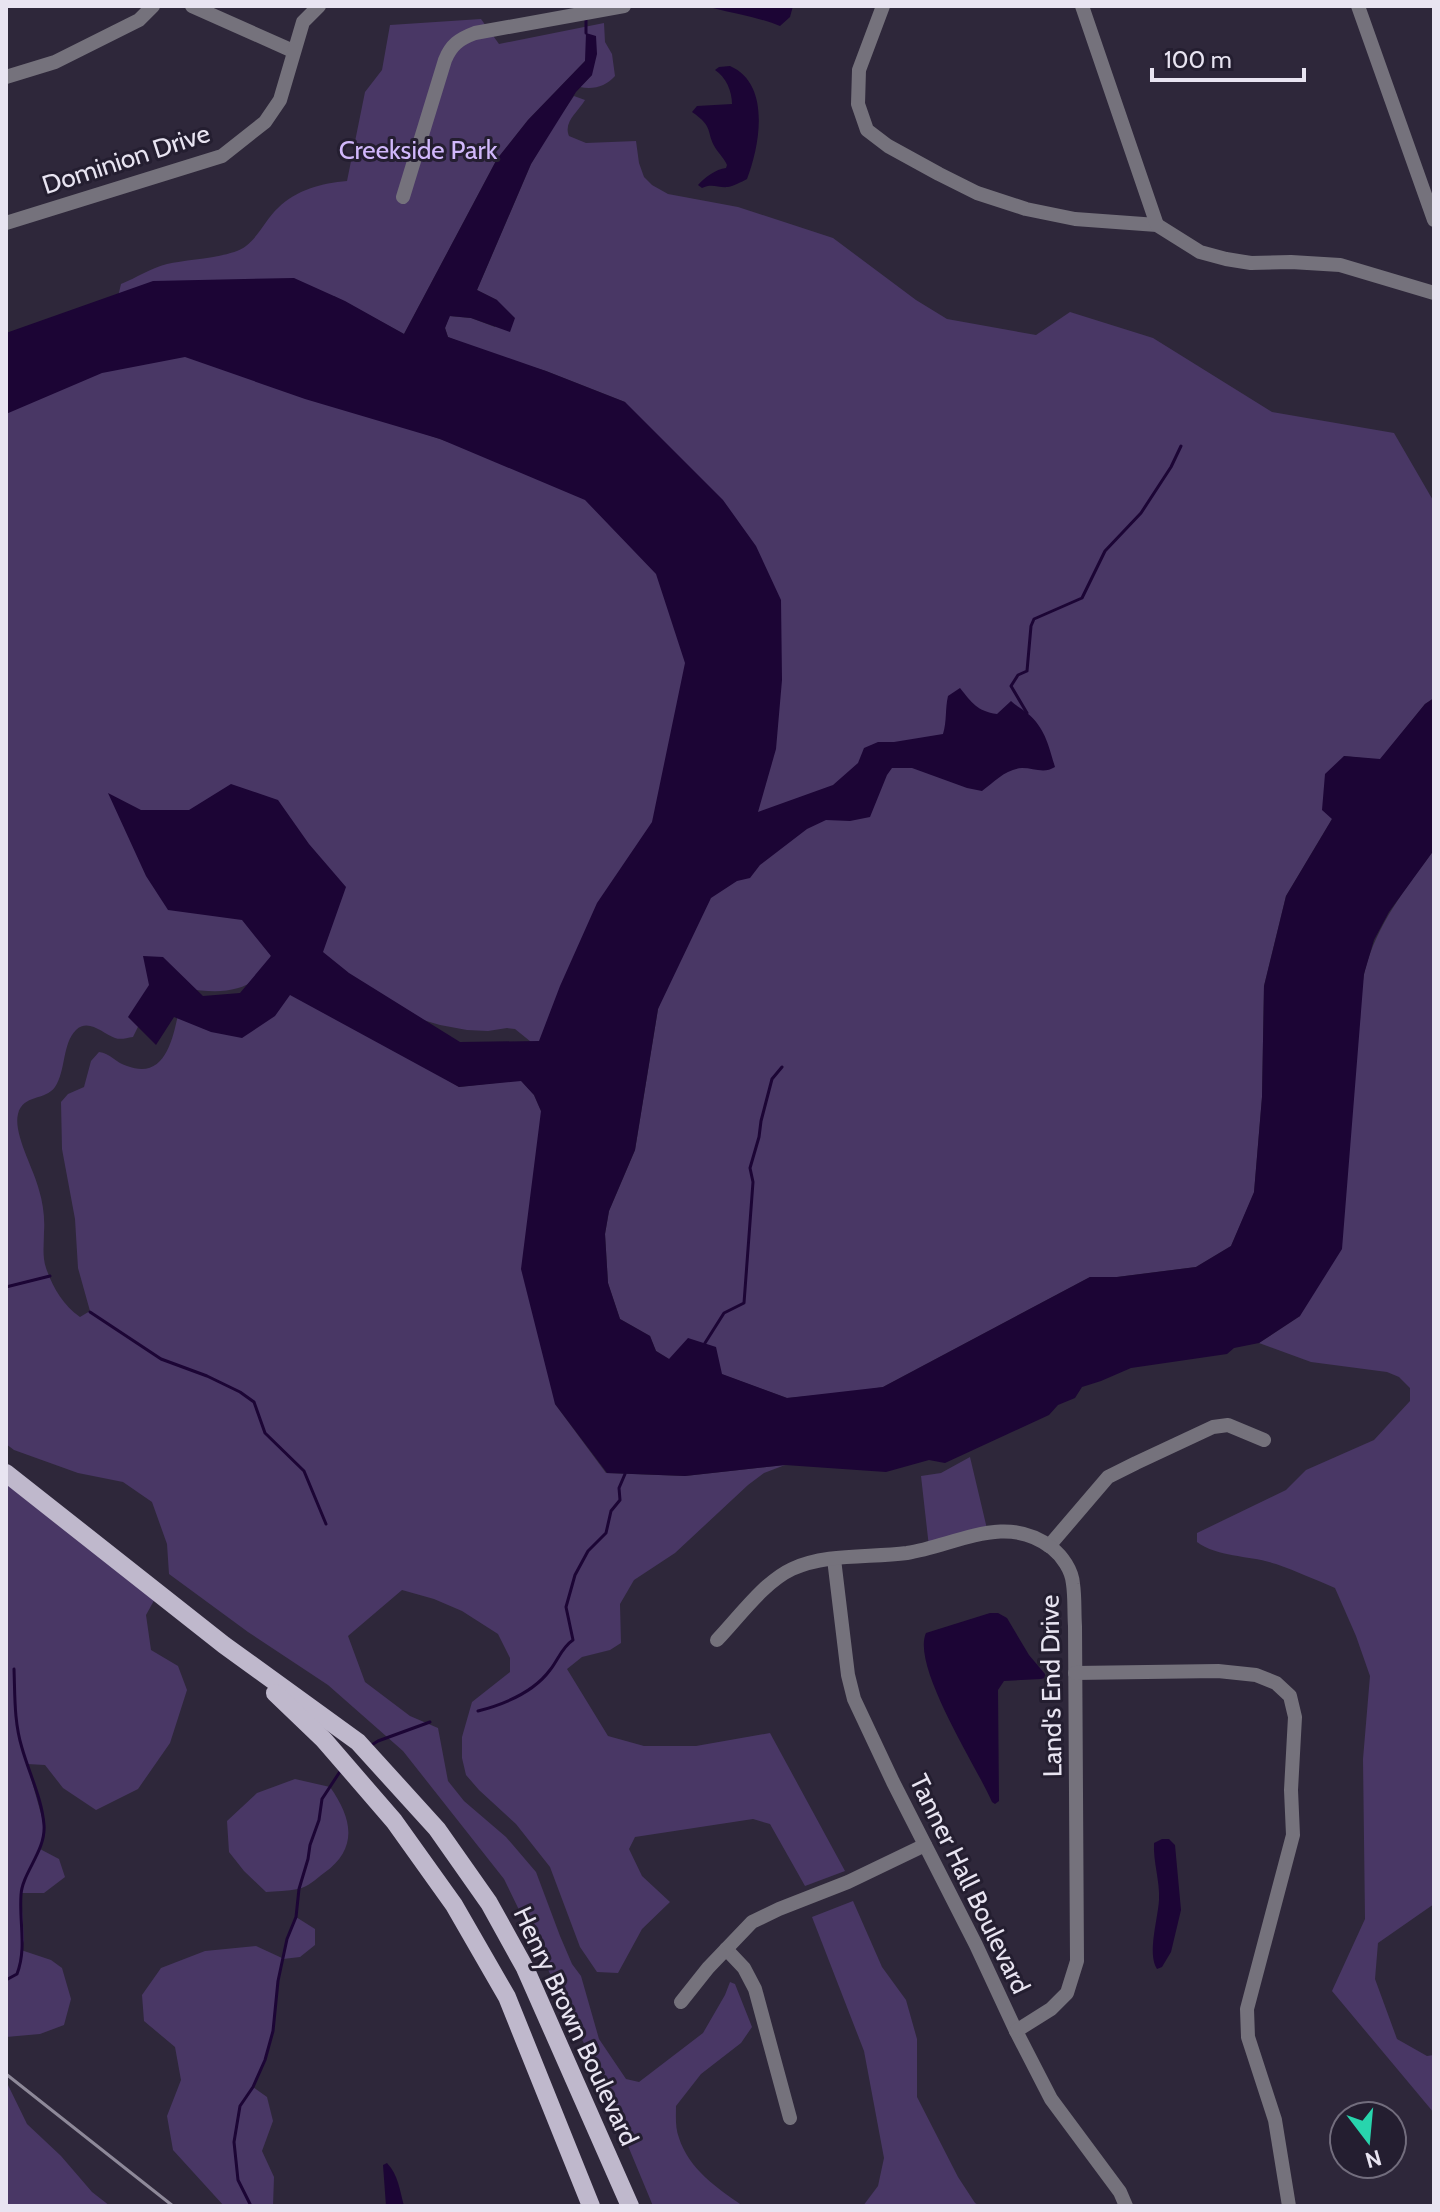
<svg xmlns="http://www.w3.org/2000/svg" width="1440" height="2212" font-family="Cabin,sans-serif">
	<rect width="100%" height="100%" fill="#2e273a"/>
	<g fill="#493765">
		<path d="M481 19 499 44 604 23 605 42 612 54 615 76C606 86 594 90 580 87L592 75 585 61 528 120 497 159 404 334 334 296 117 301 121 284C136 278 151 268 167 264 188 259 231 258 246 246 259 236 266 219 278 208 296 190 322 183 347 181L365 92 382 70 390 25Z"/>
		<path d="M574 96 585 100C578 112 563 122 569 136L586 143 636 141 639 163 644 177 652 185 668 194 738 207 833 238 916 300 947 319 1036 335 1070 312 1153 338 1272 412 1394 433 1434 502V698L1425 704 1380 760 1344 756 1332 819 1286 896 1264 986 1262 1097 1254 1193 1231 1246 1196 1267 1117 1277H1090L883 1387 854 1392 787 1398 721 1374 669 1359 656 1351 650 1336 620 1319 608 1283 605 1234 609 1211 635 1150 658 1009 684 937 757 813 625 402 546 371 492 355 448 337 445 328 449 316 471 318 495 327 497 300 477 290 531 164 556 122Z"/>
		<path d="M179 348 612 499 726 683 541 1050 515 1029 507 1028 488 1031 467 1030 440 1025 406 1015 273 949C258 1006 202 991 159 984L133 1037C126 1038 121 1040 115 1038 103 1034 89 1018 76 1030 62 1044 66 1071 55 1087 45 1101 23 1094 18 1114 13 1134 34 1169 39 1190 43 1203 45 1218 44 1232 44 1244 42 1256 46 1268 53 1288 63 1305 80 1317L90 1311 78 1268 75 1219 62 1149 61 1102 68 1094 84 1087 91 1061 99 1052C110 1053 116 1063 127 1066 164 1080 172 1042 178 1015L291 984 459 1087 521 1080 534 1095 541 1111 555 1404 606 1473 685 1476 785 1465 764 1473 748 1485 675 1553 634 1580 620 1604 621 1643 610 1650 582 1657 567 1669 608 1736 644 1746H696L770 1733 845 1871 805 1886 770 1824 753 1819 635 1837 629 1849 642 1876 670 1902 642 1929 618 1973 597 1972 580 1947 550 1867 516 1824 479 1790 466 1775 462 1758V1737L472 1702 510 1672V1658L498 1634 462 1611 434 1599 402 1590 348 1636 365 1682 410 1716 438 1728 448 1781 464 1801 506 1837 536 1872 560 1936 572 1964 581 1976 599 2039 626 2079 639 2082 703 2033 725 1995 730 1982 735 1984 752 2027 741 2043 701 2074 676 2106C676 2116 675 2128 679 2138 689 2169 717 2188 743 2206H653L594 2064 504 1879 403 1751 328 1685 248 1632 169 1574 167 1544 152 1502 123 1482 78 1473 14 1450 6 1444V406L95 362Z"/>
		<path d="M1434 850V1904L1378 1943 1375 1979 1397 2039 1427 2056 1434 2055V2113L1332 1991 1365 1919 1363 1759 1370 1676 1356 1636 1335 1588C1316 1580 1296 1571 1276 1564 1250 1555 1219 1558 1197 1542V1533L1286 1490 1306 1470 1374 1440 1410 1401V1388L1399 1377 1387 1372 1311 1362 1259 1343 1300 1316 1360 1021C1361 1005 1361 986 1365 970 1377 924 1406 888 1434 850Z"/>
		<path d="M970 1457 988 1533 929 1547 921 1476 941 1473Z"/>
		<path d="M6 1468 162 1586 146 1615 151 1650 178 1666 187 1690 170 1743 138 1789 96 1810 63 1788 45 1765 27 1764 45 1828 40 1849 59 1859 65 1877 44 1893H21L24 1940 21 1950 51 1960 62 1968 71 1999 64 2025 40 2034 6 2037Z"/>
		<path d="M295 1779 330 1787C352 1818 359 1848 324 1873 316 1879 308 1887 298 1889 288 1891 276 1891 266 1892L244 1871 229 1852 227 1821 257 1793Z"/>
		<path d="M853 1901 882 1967 906 2000 917 2039V2097L958 2177 975 2203 980 2206H863L878 2186 884 2158 864 2051 812 1917Z"/>
		<path d="M296 1917 315 1929V1945L300 1957 283 1959C277 1984 277 2009 272 2034 268 2053 261 2069 253 2087L267 2097 273 2121 262 2151 274 2177 273 2206H224L173 2150 167 2116 181 2080 175 2047 144 2021 142 1995 161 1968 205 1951 256 1946 282 1958 287 1939Z"/>
		<path d="M6 2081 27 2124 61 2156 92 2192 110 2206H6Z"/>
	</g>
	<g fill="#1c0535">
		<path d="M713 6H793L790 17 780 26C758 17 736 14 713 8Z"/>
		<path d="M586 33 596 36 597 54 592 75 576 92 531 164 477 290 497 300 515 318 510 332 471 318 450 316 445 328 448 337 546 371 625 402 723 500 756 546 781 600 782 680 776 749 758 812 833 785 858 763 864 748 878 742H894L943 734C947 721 945 709 948 696L960 688C972 703 977 711 997 714L1011 701C1016 706 1021 708 1027 713 1045 727 1049 747 1055 767 1044 774 1034 768 1022 768 1006 769 994 782 982 791L967 788 912 768H892L887 775 870 817 850 821 826 820 807 829 760 865 750 878 737 881 711 898 658 1009 635 1150 609 1211 605 1234 608 1283 620 1319 650 1336 656 1351 669 1359 688 1338 716 1347 722 1374 787 1398 883 1387 1090 1277H1117L1196 1267 1231 1246 1254 1192 1262 1097 1264 986 1286 896 1332 819 1322 810 1325 774 1344 756 1380 759 1425 704 1434 698V850L1389 912 1374 940 1364 974 1342 1249 1300 1316 1259 1343 1234 1348 1227 1354 1131 1368 1101 1381 1082 1387 1075 1398 1058 1405 1049 1415 945 1463 929 1460 886 1472 785 1465 685 1476 607 1473 555 1404 521 1269 541 1111 534 1095 521 1081 459 1087 290 995 275 1016 242 1038 211 1032 174 1017 156 1045 128 1017 149 985 143 956 163 957 203 996 240 993 271 956 242 920 168 910 146 876 108 793 141 810H189L231 784 278 800 309 844 346 887 323 952 349 973 460 1042 539 1041 560 986 597 903 652 822 685 663 656 574 585 500 440 439 305 399 185 357 102 373 6 414V333L153 281 294 278 345 301 404 334 497 159 528 120 585 61Z"/>
		<path d="M730 66C771 84 760 145 747 179 741 182 734 186 728 187 718 188 712 183 702 188L698 185C704 178 716 169 726 168L727 165C724 158 720 155 716 149 705 131 715 128 692 112L697 106 732 104C732 91 726 77 715 70L719 67Z"/>
		<path d="M990 1613H998L1007 1618 1029 1655 1045 1674V1678L1041 1679 1004 1681 998 1690 999 1801 995 1804 992 1802C977 1767 911 1666 926 1633Z"/>
		<path d="M1162 1839H1169L1175 1845 1181 1910 1171 1952 1162 1967 1157 1969C1147 1953 1158 1919 1159 1900 1160 1881 1153 1862 1154 1843Z"/>
		<path d="M387 2163C398 2174 400 2191 404 2206H386L383 2165Z"/>
	</g>
	<g fill="none" stroke-linecap="round" stroke-linejoin="round">
		<g stroke="#1c0535" stroke-width="3">
			<path d="M586 18V33"/>
			<path d="M1027 713 1011 686 1018 675 1027 671 1031 626 1034 619 1082 598 1105 551 1141 513 1171 467 1181 446"/>
			<path d="M6 1287 50 1276"/>
			<path d="M90 1312 161 1359 207 1376 240 1392 254 1402 265 1433 304 1471 326 1524"/>
			<path d="M705 1343 724 1313 744 1303 753 1182 750 1168 759 1137 761 1121 772 1079 782 1067"/>
			<path d="M478 1711C505 1704 533 1693 550 1670 558 1660 562 1647 573 1640L566 1607 575 1575 588 1551 606 1533 611 1511 620 1500 619 1488 625 1474"/>
			<path d="M370 1746 378 1741 430 1722"/>
			<path d="M6 1980 17 1974C27 1948 19 1922 21 1895 22 1873 46 1851 44 1825 42 1799 29 1773 22 1748 14 1722 15 1696 14 1669"/>
			<path d="M251 2206 238 2180 234 2142 240 2106 253 2087 265 2060 273 2031 278 1981 287 1939 296 1917 299 1889 308 1859 310 1845 319 1820 322 1799 341 1770"/>
		</g>
		<g stroke="#75727c" stroke-width="14">
			<path d="M192 6 293 51"/>
			<path d="M883 6 859 70 858 104 867 130 888 146 939 174 977 193 1026 209 1075 219 1157 225 1200 252 1226 259 1251 263 1291 262 1340 265 1434 293"/>
			<path d="M1082 6 1157 225"/>
			<path d="M1358 6 1434 220"/>
			<path d="M6 77 55 62 139 20 153 6"/>
			<path d="M403 197 445 60C451 45 459 39 475 33L624 6"/>
			<path d="M6 223 222 156 265 122 280 100 303 22 319 6"/>
			<path d="M1049 1546 1108 1477 1136 1463 1213 1427 1228 1425 1264 1440"/>
			<path d="M834 1559 848 1675 854 1699 893 1782 976 1945 1016 2031 1051 2099 1120 2192 1126 2206"/>
			<path d="M717 1640C739 1617 764 1582 792 1569 827 1553 869 1558 907 1553 957 1545 1006 1512 1052 1548 1062 1556 1072 1570 1073 1584 1075 1597 1074 1612 1075 1626L1077 1961 1067 1993 1051 2009 1016 2031"/>
			<path d="M1075 1673 1218 1671 1256 1675 1276 1683 1290 1696 1295 1717 1291 1790 1293 1835 1247 2009 1248 2037 1275 2120 1289 2206"/>
			<path d="M726 1949 744 1968 755 1989 790 2118"/>
			<path d="M681 2002 708 1968 752 1922 779 1909 848 1882 925 1845"/>
		</g>
		<g stroke="#bfb8cc" stroke-width="18">
			<path d="M6 1473 224 1645 358 1742 437 1829 489 1903 525 1968 630 2206"/>
			<path d="M275 1693 324 1740 394 1821 454 1905 507 1997 591 2206"/>
		</g>
		<path stroke="#8e8999" stroke-width="3" d="M6 2074 173 2206"/>
	</g>
	<g text-anchor="middle" stroke-width="6" stroke-linejoin="round" paint-order="stroke">
		<g font-size="26" fill="#d1b8fb" stroke="#241e30">
			<text x="418" y="159">Creekside Park</text>
		</g>
		<g font-size="26" fill="#e8e4f1" stroke="#241e30">
			<text transform="translate(126 159) rotate(-18)" y="9">Dominion Drive</text>
			<text transform="translate(1051 1686) rotate(-91)" y="9">Land's End Drive</text>
			<text transform="translate(970 1884) rotate(64)" y="9">Tanner Hall Boulevard</text>
			<text transform="translate(576 2026) rotate(65)" y="9">Henry Brown Boulevard</text>
		</g>
	</g>
	<rect width="1440" height="2212" fill="none" stroke="#e8e4f1" stroke-width="16"/>
	<g transform="translate(1368 2140) rotate(164)"><circle r="38" fill="#241e30" stroke="#726d7d" stroke-width="2"/>
	<path d="M0-6L14 30L0 20L-14 30Z" fill="#28d5ad"/>
	<text y="-12" font-size="22" font-weight="bold" text-anchor="middle" fill="#e8e4f1">N</text>
	</g>
	<path d="M1152 68v12h152v-12" fill="none" stroke="#e8e4f1" stroke-width="4"/>
	<text x="1164" y="68" font-size="24" fill="#e8e4f1" stroke="#241e30" stroke-width="6" paint-order="stroke">100 m</text>
</svg>
